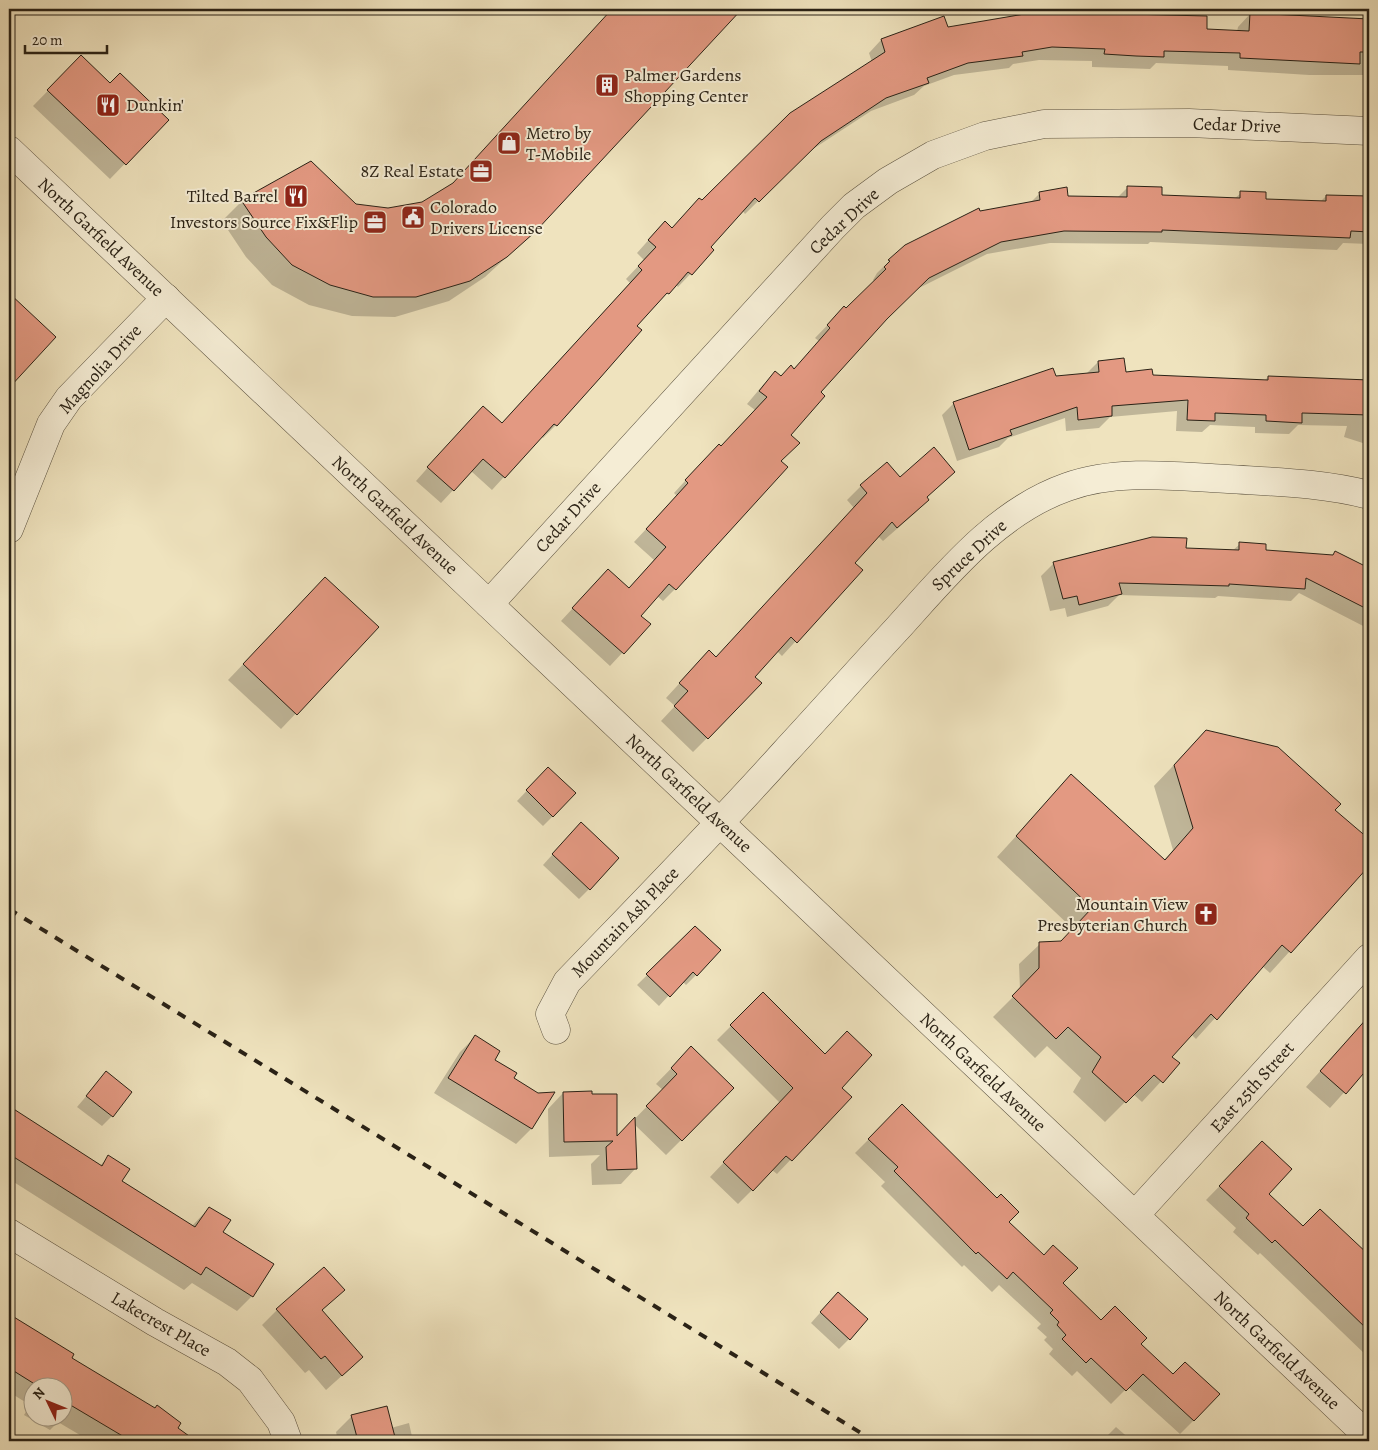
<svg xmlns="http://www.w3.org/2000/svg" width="1378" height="1450" font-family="Alegreya,serif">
	<rect width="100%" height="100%" fill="#efe3be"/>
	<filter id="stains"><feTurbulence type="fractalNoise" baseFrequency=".004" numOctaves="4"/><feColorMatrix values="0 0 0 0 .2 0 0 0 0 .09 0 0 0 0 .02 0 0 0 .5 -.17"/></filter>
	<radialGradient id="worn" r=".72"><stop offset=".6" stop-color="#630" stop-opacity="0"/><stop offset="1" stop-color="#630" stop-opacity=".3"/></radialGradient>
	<g fill="#0003" fill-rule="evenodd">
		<path d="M614 9H740L534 232 485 277 449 301 395 317 352 316 309 305 272 285 246 257 222 221 242 201 355 205 388 209 423 203 450 187Z"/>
		<path d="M1086 9H1119V12L1125 15 1205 30 1237 32 1238 27 1250 14 1369 20V75H1309L1228 70V66L1156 63 1150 69 1123 68 1092 67V61L1039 60 1013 64 1009 68 954 75 924 86 914 95 871 111 807 153 745 214 742 210 709 247 713 250 678 287 675 284 636 326 640 331 556 425 543 438 541 436 492 490 471 471 441 503 416 481 470 420 501 424 630 283 626 279 644 260 637 253 653 235 672 229 702 202 872 62 869 53 881 40 943 18 947 28Z"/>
		<path d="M81 57 110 85 167 120 110 179 33 106Z"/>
		<path d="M1128 187 1161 196 1234 199 1241 193 1264 200 1320 202 1326 196 1364 197 1369 194V244L1343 243 1337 250 1150 242 1148 244 1050 243 987 254 915 290 883 321 819 392 675 589 663 601 657 596 640 616 649 624 610 666 561 621 596 583 628 589 654 560 634 542 677 496 674 493 706 458 721 448 755 410 747 404 763 385 775 373 781 377 794 370 819 341 815 338 844 308 846 310 875 282 873 280 877 273 905 246 979 212 1030 203 1040 193 1067 197 1117 198Z"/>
		<path d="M9 295 54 337 9 386Z"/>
		<path d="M1098 362 1124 373 1152 376 1264 381 1268 377 1367 381 1369 379V445L1344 437 1347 426 1298 425 1289 434 1255 433V427L1210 425 1202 432 1176 431 1177 411 1110 417 1099 428 1066 431 1065 418 1008 438 999 447 957 461 942 415 954 403 1055 377 1086 374Z"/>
		<path d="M954 472 926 498 928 500 914 514 883 541 878 536 853 563 861 570 782 656 777 651 753 677 707 738 693 752 661 721 675 706 666 698 709 651 716 658 854 508 847 500 861 486Z"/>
		<path d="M1240 544 1264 552 1332 556 1335 552 1369 569V629L1299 593 1291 601 1218 596 1215 598 1119 595 1108 606 1067 617 1065 608 1050 611 1041 576 1054 563 1185 549 1232 551Z"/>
		<path d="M310 594 377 628 281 729 228 680Z"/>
		<path d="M1206 731 1334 810 1369 841V864L1270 973 1262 966 1196 1039 1191 1034 1170 1057 1178 1063 1142 1102 1133 1094 1105 1122 1073 1092 1081 1078 1047 1046 1035 1058 993 1017 1020 990 1019 964 1040 944 1060 942 1073 929 997 857 1071 776 1163 861 1173 850 1154 786Z"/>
		<path d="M538 779 553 816 543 826 517 801Z"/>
		<path d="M571 834 589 889 579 899 543 865Z"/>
		<path d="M695 928 696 975 686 985 682 981 659 1006 637 985Z"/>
		<path d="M763 994 850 1097 777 1174 772 1170 738 1204 710 1177 780 1103 717 1040Z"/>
		<path d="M1361 1026 1369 1033V1071L1366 1068 1330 1108 1306 1087Z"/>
		<path d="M475 1037 493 1060 512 1078 538 1094H553L531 1129 516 1144 434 1093 460 1052Z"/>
		<path d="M691 1048 681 1140 666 1155 634 1124 636 1168 621 1184 592 1185 591 1164 600 1155 549 1157 548 1109 563 1093 615 1095 616 1138 663 1090 656 1084Z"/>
		<path d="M106 1073 112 1116 102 1126 77 1107Z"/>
		<path d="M902 1106 1062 1283 1101 1322 1139 1344 1194 1420 1180 1434 1128 1387 1111 1404 1077 1371 1072 1376 1049 1354 1053 1349 1044 1340 1047 1337 1037 1328 1041 1324 999 1285 992 1292 964 1265 962 1267 881 1186 885 1182 855 1153Z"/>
		<path d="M9 1107 100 1166 108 1157 121 1181 192 1226 209 1208 252 1296 237 1311 192 1283 184 1290 9 1179Z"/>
		<path d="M1249 1156 1267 1194 1303 1228 1320 1210 1369 1257V1358L1260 1253 1258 1255 1233 1232 1236 1228 1206 1200Z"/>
		<path d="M828 1304 849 1339 839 1349 811 1323Z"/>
		<path d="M328 1305 321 1311 346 1372 326 1390 309 1370 305 1373 262 1325 277 1310Z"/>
		<path d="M9 1315 73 1354 70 1358 194 1441H90L58 1422 50 1430 24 1415 30 1405 9 1392 12 1389 9 1387ZM32 1388H62V1418H32Z"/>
		<path d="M352 1416 391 1428 409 1423 413 1441H338L336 1432Z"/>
		<path d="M1116 1427 1132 1441H1102Z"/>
		<path d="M1239 1438 1243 1441H1235Z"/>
	</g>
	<g fill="#e39982" stroke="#2a2216">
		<path d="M612 9H742L535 232 507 257 470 281 416 297H373L330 285 292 265 266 237 241 200 311 161 356 204 388 208 422 202 453 183Z"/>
		<path d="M1054 9H1121L1127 11V14L1207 16V29L1249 31 1250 13 1369 19V52H1360V64L1240 58V53L1164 51V57L1136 56 1104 54 1105 49 1052 47 1022 52 1023 56 968 63 927 78 929 83 886 98 821 141 759 202 755 198 711 247 714 250 692 275 688 272 669 294 667 293 637 326 642 330 600 378 557 426 554 424 505 478 483 459 454 491 427 467 483 406 502 423 642 270 638 266 656 247 648 240 665 221 672 228 699 198 702 200 790 113 885 52 881 39 944 16 948 27Z"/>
		<path d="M81 55 110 83 120 73 169 120 126 165 47 90Z"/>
		<path d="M1127 186 1162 187V195L1240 198V191L1266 192V199L1326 201V195L1369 196V232L1351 231 1350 238 1162 230V232L1064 231 1001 242 929 278 887 319 821 392 825 396 791 435 800 443 781 461 788 467 676 590 669 584 641 616 651 624 624 654 572 608 608 569 629 588 666 547 646 529 688 483 685 480 719 444 721 446 767 397 759 391 775 371 781 376 791 365 794 369 830 328 827 325 844 306 846 308 886 269 884 267 890 261 888 260 905 245 979 208 980 211 1040 200 1039 192 1067 187 1068 196 1127 197Z"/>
		<path d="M9 293 56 337 9 388Z"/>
		<path d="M1124 358 1126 372 1152 369 1153 375 1268 380V376L1369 380V415L1302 413V423L1266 421V415L1215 413V421L1187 420 1188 400 1112 406V416L1078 420 1077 407 1010 430 1012 435 969 450 953 402 1053 368 1056 376 1099 372 1098 361Z"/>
		<path d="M934 447 955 472 927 497 929 500 897 528 892 522 855 563 863 570 797 643 791 637 755 677 762 683 708 739 674 706 688 691 679 683 709 650 716 657 867 493 860 485 887 462 900 477Z"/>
		<path d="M1152 537 1187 538 1186 548 1239 550V542L1266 544V550L1333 555 1335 551 1369 568V610L1306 578 1305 589 1229 584V586L1119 583 1122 594 1079 605 1077 596 1063 599 1053 562Z"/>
		<path d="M325 577 379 627 297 715 243 664Z"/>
		<path d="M1206 730 1278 747 1341 804 1335 810 1369 839V866L1291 953 1282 945 1217 1020 1211 1014 1172 1057 1180 1063 1163 1083 1154 1075 1126 1103 1092 1072 1101 1057 1068 1027 1056 1039 1012 996 1039 968V942L1061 941 1092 908 1016 836 1071 774 1165 860 1193 828 1174 765Z"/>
		<path d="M548 767 576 793 553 817 526 790Z"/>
		<path d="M581 822 619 858 590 890 552 854Z"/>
		<path d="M695 926 721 950 697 976 693 972 670 997 646 974Z"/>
		<path d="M763 992 825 1054 847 1031 872 1055 842 1088 852 1097 792 1161 786 1156 753 1191 723 1162 793 1088 730 1025Z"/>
		<path d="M1369 1016V1067L1346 1094 1320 1071Z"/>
		<path d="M475 1035 500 1051 495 1060 517 1073 514 1078 538 1093 555 1092 532 1129 448 1078Z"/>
		<path d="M691 1046 734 1088 682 1141 646 1106 677 1074 671 1068Z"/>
		<path d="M106 1071 132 1092 113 1117 86 1096Z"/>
		<path d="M592 1091V1094H617V1136L635 1117 637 1169 607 1170 606 1147 613 1141 564 1142 563 1092Z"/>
		<path d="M902 1104 997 1198 1001 1194 1019 1212 1009 1222 1044 1255 1053 1245 1078 1268 1063 1283 1101 1320 1115 1306 1147 1338 1141 1344 1173 1374 1185 1362 1220 1394 1194 1421 1143 1374 1126 1391 1091 1358 1086 1363 1062 1339 1066 1335 1057 1325 1059 1322 1050 1313 1053 1310 1013 1272 1007 1279 978 1252 976 1254 894 1171 898 1167 868 1139Z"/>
		<path d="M9 1106 102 1166 108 1155 130 1169 122 1181 195 1227 209 1207 231 1220 223 1232 274 1264 253 1297 206 1267 201 1275 9 1154Z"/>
		<path d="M1262 1141 1292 1169 1269 1194 1303 1226 1320 1209 1369 1255V1331L1275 1240 1272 1243 1246 1218 1249 1214 1219 1186Z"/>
		<path d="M324 1267 345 1290 322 1310 363 1357 342 1376 325 1356 321 1359 276 1309Z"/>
		<path d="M838 1292 868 1319 850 1340 820 1312Z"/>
		<path d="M9 1314 74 1354 72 1358 155 1408 157 1405 181 1423 178 1428 196 1441H131L62 1400V1388H41L9 1368Z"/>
		<path d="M387 1406 396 1441H358L351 1415Z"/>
	</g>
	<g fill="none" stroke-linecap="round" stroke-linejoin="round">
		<g stroke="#5b5240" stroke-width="29">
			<g id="street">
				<path d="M9 150 1369 1437"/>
				<path d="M9 529 51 424 69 398 166 298"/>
				<path d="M489 604 833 227 854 206 888 181 933 155 985 136 1044 124 1189 123 1369 131"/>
				<path d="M556 1030 550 1014 567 982C640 906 714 831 784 753 822 712 859 670 897 629 946 575 996 512 1067 487 1117 469 1176 476 1228 479 1276 482 1323 483 1369 495"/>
				<path d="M1135 1215 1369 958"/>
				<path d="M9 1233 155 1322 227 1362 250 1380 281 1422 288 1441"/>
			</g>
		</g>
		<use href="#street" stroke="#f5edd5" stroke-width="28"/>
		<path stroke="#2a2216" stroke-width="4" stroke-dasharray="9 9" stroke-linecap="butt" d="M9 909 874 1441"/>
	</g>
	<defs>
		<g id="building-square" transform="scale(1.25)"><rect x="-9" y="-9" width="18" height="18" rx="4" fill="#8f2418" stroke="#f5edd5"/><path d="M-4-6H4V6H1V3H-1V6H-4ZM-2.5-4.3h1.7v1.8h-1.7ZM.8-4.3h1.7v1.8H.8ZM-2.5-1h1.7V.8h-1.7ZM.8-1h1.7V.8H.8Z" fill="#fff"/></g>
		<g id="restaurant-square" transform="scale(1.25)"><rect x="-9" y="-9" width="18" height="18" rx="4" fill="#8f2418" stroke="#f5edd5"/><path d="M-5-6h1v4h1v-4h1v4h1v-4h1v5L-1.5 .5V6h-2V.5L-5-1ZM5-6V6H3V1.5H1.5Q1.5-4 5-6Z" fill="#fff"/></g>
		<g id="shop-square" transform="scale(1.25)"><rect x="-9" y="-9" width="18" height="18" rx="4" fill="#8f2418" stroke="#f5edd5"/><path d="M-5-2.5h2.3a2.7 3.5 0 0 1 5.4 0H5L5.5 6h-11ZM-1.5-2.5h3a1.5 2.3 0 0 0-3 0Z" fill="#fff"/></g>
		<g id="office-square" transform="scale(1.25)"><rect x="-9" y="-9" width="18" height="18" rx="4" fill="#8f2418" stroke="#f5edd5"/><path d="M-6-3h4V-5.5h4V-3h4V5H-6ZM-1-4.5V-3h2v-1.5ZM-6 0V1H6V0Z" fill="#fff"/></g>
		<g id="civic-square" transform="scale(1.25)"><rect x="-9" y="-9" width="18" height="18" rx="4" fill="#8f2418" stroke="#f5edd5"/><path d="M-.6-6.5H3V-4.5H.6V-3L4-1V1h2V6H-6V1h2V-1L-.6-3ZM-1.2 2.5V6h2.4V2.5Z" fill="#fff"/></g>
		<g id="church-square" transform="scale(1.25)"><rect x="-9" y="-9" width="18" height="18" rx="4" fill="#8f2418" stroke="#f5edd5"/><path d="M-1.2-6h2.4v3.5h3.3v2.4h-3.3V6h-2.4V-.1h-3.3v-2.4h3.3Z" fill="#fff"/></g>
	</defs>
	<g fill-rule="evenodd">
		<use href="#building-square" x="607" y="85"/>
		<use href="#restaurant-square" x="108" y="105"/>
		<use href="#shop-square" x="509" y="143"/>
		<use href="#office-square" x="481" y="171"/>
		<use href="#restaurant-square" x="296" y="196"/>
		<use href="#civic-square" x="413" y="217"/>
		<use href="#office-square" x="375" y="222"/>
		<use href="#church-square" x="1206" y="914"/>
	</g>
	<g text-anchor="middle" stroke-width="4" stroke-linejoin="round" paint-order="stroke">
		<g font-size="18" fill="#2a2216" stroke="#f5edd5" text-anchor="start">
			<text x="624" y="81">Palmer Gardens<tspan x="624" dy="21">Shopping Center</tspan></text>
			<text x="126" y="111">Dunkin'</text>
			<text x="526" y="139">Metro by<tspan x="526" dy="21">T-Mobile</tspan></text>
			<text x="464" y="177" text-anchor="end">8Z Real Estate</text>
			<text x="278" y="202" text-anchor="end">Tilted Barrel</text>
			<text x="430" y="213">Colorado<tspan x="430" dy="21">Drivers License</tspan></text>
			<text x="358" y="228" text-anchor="end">Investors Source Fix&amp;Flip</text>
			<text x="1188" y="910" text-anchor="end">Mountain View<tspan x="1188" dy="21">Presbyterian Church</tspan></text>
		</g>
		<g font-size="18" fill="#2a2216" stroke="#f5edd5">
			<text transform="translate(1237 125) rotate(2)" y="6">Cedar Drive</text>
			<text transform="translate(844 221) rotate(-43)" y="6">Cedar Drive</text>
			<text transform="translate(101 237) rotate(43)" y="6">North Garfield Avenue</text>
			<text transform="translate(100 369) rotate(-48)" y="6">Magnolia Drive</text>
			<text transform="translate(395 515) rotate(43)" y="6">North Garfield Avenue</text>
			<text transform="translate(568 517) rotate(-48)" y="6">Cedar Drive</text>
			<text transform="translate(969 555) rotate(-43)" y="6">Spruce Drive</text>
			<text transform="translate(689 793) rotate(43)" y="6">North Garfield Avenue</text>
			<text transform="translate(625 922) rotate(-46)" y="6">Mountain Ash Place</text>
			<text transform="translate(983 1072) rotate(43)" y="6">North Garfield Avenue</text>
			<text transform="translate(1252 1087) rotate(-48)" y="6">East 25th Street</text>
			<text transform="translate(161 1324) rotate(30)" y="6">Lakecrest Place</text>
			<text transform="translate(1277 1350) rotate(43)" y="6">North Garfield Avenue</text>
		</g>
	</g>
	<rect width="1378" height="1450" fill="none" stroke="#efe3be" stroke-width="30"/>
	<rect x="10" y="10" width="1358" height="1430" fill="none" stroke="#2a2216" stroke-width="2.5"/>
	<rect x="15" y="15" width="1348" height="1420" fill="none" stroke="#2a2216"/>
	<g transform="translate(48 1402) rotate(313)"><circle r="24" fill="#f5edd5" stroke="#a49c89"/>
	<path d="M0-4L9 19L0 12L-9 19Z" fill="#8f2418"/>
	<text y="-8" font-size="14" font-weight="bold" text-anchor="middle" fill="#2a2216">N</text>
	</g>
	<path d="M25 45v8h82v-8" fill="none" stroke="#2a2216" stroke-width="2.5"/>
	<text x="32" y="45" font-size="15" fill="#2a2216" stroke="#f5edd5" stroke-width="4" paint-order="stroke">20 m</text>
	<rect width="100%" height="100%" filter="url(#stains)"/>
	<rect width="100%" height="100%" fill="url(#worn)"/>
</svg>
